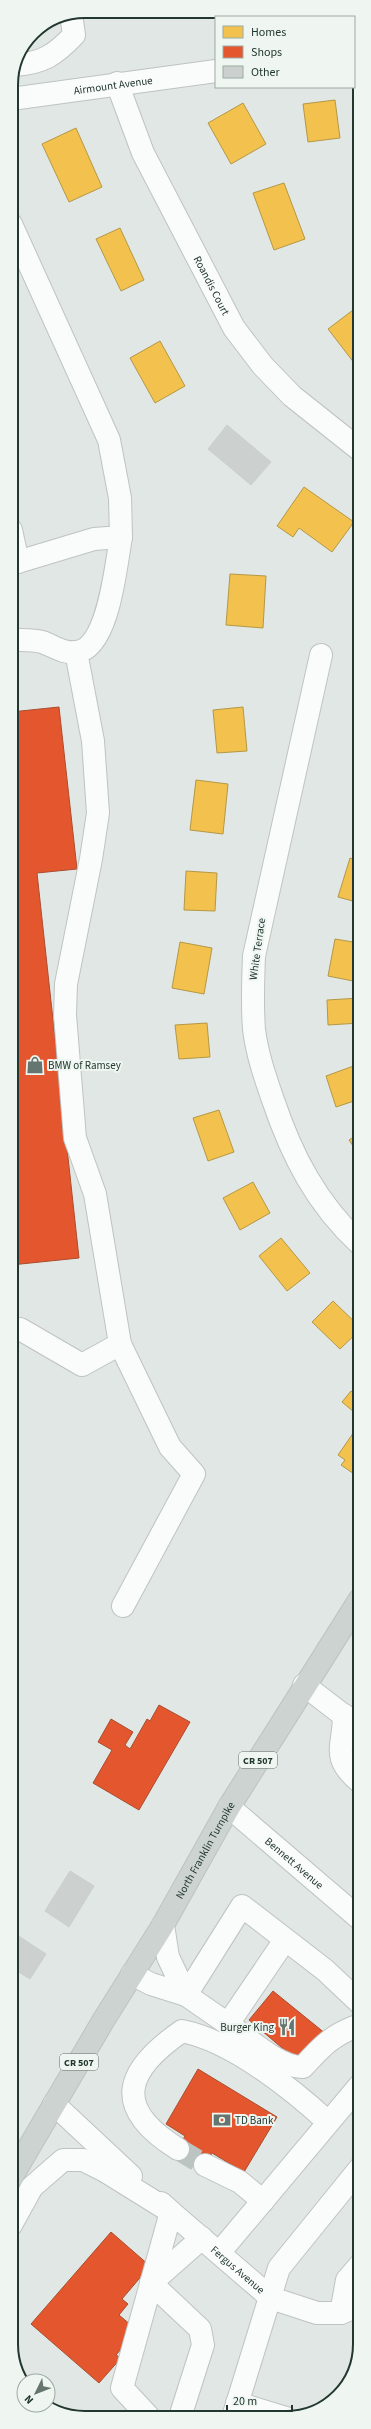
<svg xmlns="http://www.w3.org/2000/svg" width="371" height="2429" font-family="'Source Sans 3',sans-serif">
	<rect width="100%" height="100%" fill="#e1e7e4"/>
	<g fill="#f2c14e" stroke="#b49845">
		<path d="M335 100 340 138 308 142 303 104Z"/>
		<path d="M243 103 266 144 231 164 208 123Z"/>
		<path d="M76 128 102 187 69 202 42 144Z"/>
		<path d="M284 183 305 239 274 250 253 193Z"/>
		<path d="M120 228 144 280 121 291 96 239Z"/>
		<path d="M353 310 360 318V360L355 364 328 329Z"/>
		<path d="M160 341 185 386 155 403 130 358Z"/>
		<path d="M304 487 354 522 332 552 299 528 293 537 277 526Z"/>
		<path d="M230 574 266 576 263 628 226 625Z"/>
		<path d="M243 707 247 751 217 753 213 710Z"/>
		<path d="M196 780 228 784 223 834 190 830Z"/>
		<path d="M360 795V821L354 819Z"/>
		<path d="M350 858 360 861V903L338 897Z"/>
		<path d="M186 871 217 873 215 911 184 910Z"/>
		<path d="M335 939 359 943 353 981 328 976Z"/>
		<path d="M180 942 212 948 204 994 172 988Z"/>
		<path d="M360 998V1023L328 1025 327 1000Z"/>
		<path d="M207 1023 210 1057 179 1059 175 1025Z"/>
		<path d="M359 1064 360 1099 336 1107 326 1076Z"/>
		<path d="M219 1110 234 1152 208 1161 193 1118Z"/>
		<path d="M360 1133V1156L349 1140Z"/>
		<path d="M253 1182 270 1213 240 1230 223 1198Z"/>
		<path d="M281 1238 310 1273 287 1291 259 1256Z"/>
		<path d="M333 1301 360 1327V1330L340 1349 312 1322Z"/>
		<path d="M351 1391 360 1398V1417L342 1402Z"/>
		<path d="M356 1429 360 1431V1478L341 1465 345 1460 338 1455Z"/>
	</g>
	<g fill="#e4572e" stroke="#aa4d2f">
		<path d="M59 707 77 869 37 873 79 1258 11 1265V712Z"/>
		<path d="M159 1705 190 1722 139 1810 93 1783 112 1750 98 1742 111 1719 133 1732 125 1745 130 1749 147 1719 150 1721Z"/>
		<path d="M273 1991 326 2034 301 2064 249 2020Z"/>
		<path d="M198 2069 277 2117 244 2172 212 2153 202 2170 174 2154 185 2136 166 2124Z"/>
		<path d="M111 2232 150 2266 122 2299 128 2304 119 2315 132 2326 124 2335 129 2340 116 2355 121 2358 99 2383 31 2324Z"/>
	</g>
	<g fill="#ccd0ce" stroke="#cad0cd">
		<path d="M227 425 271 462 251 485 208 449Z"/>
		<path d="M70 1871 94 1886 69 1927 45 1911Z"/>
		<path d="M11 1931 46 1954 30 1979 12 1968 11 1969Z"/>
	</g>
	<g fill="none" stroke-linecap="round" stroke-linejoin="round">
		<path stroke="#bbc4c0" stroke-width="22" stroke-dasharray="22 11" stroke-linecap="butt" d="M178 2149 205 2165"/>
		<g stroke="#bec4c1" stroke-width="24">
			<g id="minor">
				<path d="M15 65C43 63 55 55 74 35L71 14"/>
				<path id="s1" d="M117 83 143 153 234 328 263 366 292 396 360 450"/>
				<path id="s2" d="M11 99 216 71"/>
				<path d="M11 224 109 440 120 498 121 537 94 539 11 564"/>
				<path d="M11 530 18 562"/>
				<path d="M11 640C20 640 33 639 42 642 54 646 63 654 77 652 109 647 116 564 121 537"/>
				<path d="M76 652 93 741 98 813 91 859 66 984 65 1015 75 1138 95 1194 120 1344"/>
				<path d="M321 655 254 956C253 981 252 1005 254 1029 257 1054 265 1077 273 1100 292 1156 316 1203 360 1244"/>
				<path d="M11 1330 20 1329 82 1365 120 1344 170 1447 194 1474 123 1606"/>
				<path d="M304 1685 360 1728"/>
				<path d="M344 1715C344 1747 330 1757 360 1782"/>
				<path id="s3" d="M229 1807 360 1919"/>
				<path d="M163 1925 168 1957 186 1995"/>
				<path d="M285 1940 228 2024C248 2038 279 2068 303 2067 321 2047 333 2034 360 2025"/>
				<path d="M132 1974 151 1984 186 1995 228 2024"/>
				<path d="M186 1995 242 1906 325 1970 360 2003"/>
				<path d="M54 2104 131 2176"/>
				<path d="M178 2149C112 2108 124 2071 182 2031 232 2041 291 2088 328 2122"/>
				<path d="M205 2165 240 2182 263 2201"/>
				<path id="s4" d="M11 2225 32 2187 63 2160H83L105 2171 171 2212 271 2298 317 2313H341L360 2305"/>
				<path d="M219 2253 360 2085"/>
				<path d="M151 2283 200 2329 203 2345 180 2417"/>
				<path d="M151 2283 202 2238"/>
				<path d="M341 2313 347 2280 360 2265"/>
				<path d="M237 2403 286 2418"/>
				<path d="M148 2416 122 2388 171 2212 161 2203"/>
				<path d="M233 2417 279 2268 360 2168"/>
			</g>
		</g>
		<g stroke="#bcc3c0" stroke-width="24">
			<g id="major">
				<path id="s5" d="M11 2178 103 2021 163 1925 229 1807 360 1599"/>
			</g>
		</g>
		<use href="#minor" stroke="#fafbfb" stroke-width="22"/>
		<use href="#major" stroke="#cdd3d1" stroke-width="22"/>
	</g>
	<defs>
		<g id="shop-bare" transform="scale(1.38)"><path d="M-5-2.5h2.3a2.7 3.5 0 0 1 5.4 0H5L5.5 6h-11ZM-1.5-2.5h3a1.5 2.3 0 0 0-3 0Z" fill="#65756f" stroke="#eff6f2" stroke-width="2.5" paint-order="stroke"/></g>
		<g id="restaurant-bare" transform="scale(1.38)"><path d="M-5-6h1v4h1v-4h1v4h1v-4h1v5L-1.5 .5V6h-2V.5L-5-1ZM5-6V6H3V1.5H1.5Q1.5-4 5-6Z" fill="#65756f" stroke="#eff6f2" stroke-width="2.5" paint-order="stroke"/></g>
		<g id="bank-bare" transform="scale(1.38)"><path d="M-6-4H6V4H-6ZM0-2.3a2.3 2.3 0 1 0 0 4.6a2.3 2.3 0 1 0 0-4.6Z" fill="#65756f" stroke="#eff6f2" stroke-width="2.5" paint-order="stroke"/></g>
	</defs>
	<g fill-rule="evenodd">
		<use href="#shop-bare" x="35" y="1065"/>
		<use href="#restaurant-bare" x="287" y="2027"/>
		<use href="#bank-bare" x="222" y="2120"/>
	</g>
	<g text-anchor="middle" stroke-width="4" stroke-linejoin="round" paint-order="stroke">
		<g fill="#eff6f2" stroke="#60706a" stroke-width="1">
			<rect x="239" y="1752" width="38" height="16" rx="3"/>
			<rect x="60" y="2054" width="38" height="16" rx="3"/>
		</g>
		<g font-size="10" font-weight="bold" fill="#223730">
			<text x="258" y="1764">CR 507</text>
			<text x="79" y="2066">CR 507</text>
		</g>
		<g font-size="11" fill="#223730" stroke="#eff6f2">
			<text dy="4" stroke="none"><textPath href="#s2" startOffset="103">Airmount Avenue</textPath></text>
			<text dy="4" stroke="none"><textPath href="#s1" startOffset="224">Roandis Court</textPath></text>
			<text transform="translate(257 949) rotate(-82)" y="4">White Terrace</text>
			<text dy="4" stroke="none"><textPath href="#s5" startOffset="381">North Franklin Turnpike</textPath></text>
			<text dy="4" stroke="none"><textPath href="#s3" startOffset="86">Bennett Avenue</textPath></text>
			<text dy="4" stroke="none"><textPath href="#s4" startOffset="295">Fergus Avenue</textPath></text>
		</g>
		<g font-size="11" fill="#223730" stroke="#eff6f2" text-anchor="start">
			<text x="48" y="1069">BMW of Ramsey</text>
			<text x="274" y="2031" text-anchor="end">Burger King</text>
			<text x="235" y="2124">TD Bank</text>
		</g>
	</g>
	<path d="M0 0H371V2429H0ZM85 18H286A67 67 0 0 1 353 85V2344A67 67 0 0 1 286 2411H85A67 67 0 0 1 18 2344V85A67 67 0 0 1 85 18Z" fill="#eff6f2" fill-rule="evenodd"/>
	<path fill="none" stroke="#223730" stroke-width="2" d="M85 18H286A67 67 0 0 1 353 85V2344A67 67 0 0 1 286 2411H85A67 67 0 0 1 18 2344V85A67 67 0 0 1 85 18Z"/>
	<rect x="215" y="16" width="140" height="72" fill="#eff6f2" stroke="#9daaa4"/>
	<rect x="223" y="26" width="20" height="12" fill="#f2c14e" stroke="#9daaa4"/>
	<text x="251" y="36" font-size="12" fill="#223730">Homes</text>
	<rect x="223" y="46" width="20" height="12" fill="#e4572e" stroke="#9daaa4"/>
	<text x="251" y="56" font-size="12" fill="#223730">Shops</text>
	<rect x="223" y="66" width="20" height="12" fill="#ccd0ce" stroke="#9daaa4"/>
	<text x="251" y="76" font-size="12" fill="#223730">Other</text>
	<g transform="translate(36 2393) rotate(227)"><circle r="19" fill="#eff6f2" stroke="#9daaa4"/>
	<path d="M0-3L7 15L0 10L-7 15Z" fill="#65756f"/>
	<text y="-6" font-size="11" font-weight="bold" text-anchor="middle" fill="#223730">N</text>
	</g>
	<path d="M227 2405v6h65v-6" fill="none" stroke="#223730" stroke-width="2"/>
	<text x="233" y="2405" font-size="12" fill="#223730" stroke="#eff6f2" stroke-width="3" paint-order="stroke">20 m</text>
</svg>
